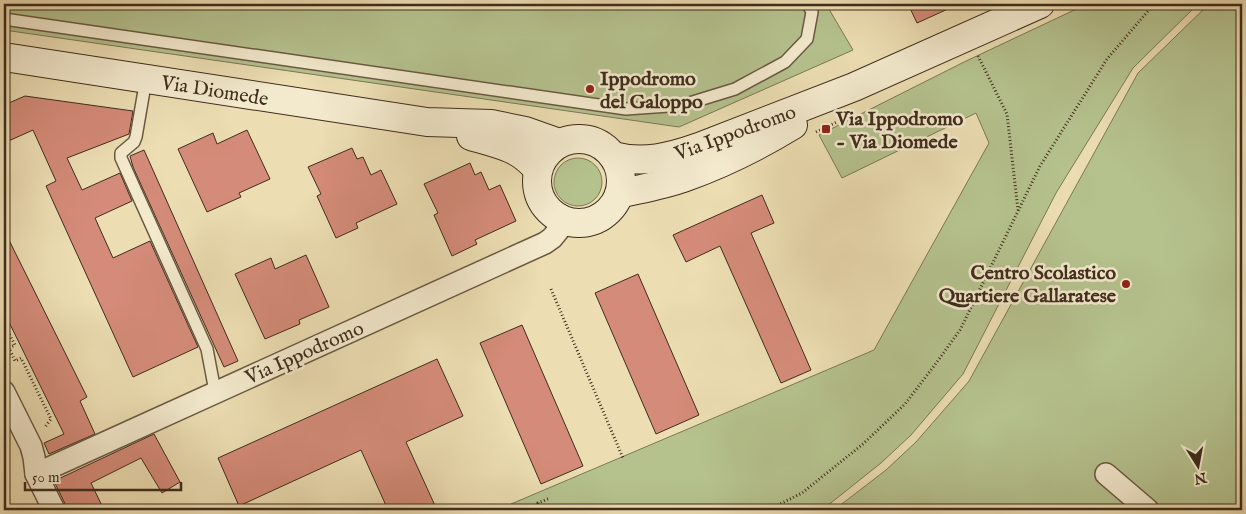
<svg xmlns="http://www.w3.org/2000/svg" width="1246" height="514" font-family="'IM FELL English',serif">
	<rect width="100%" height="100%" fill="#ecddb2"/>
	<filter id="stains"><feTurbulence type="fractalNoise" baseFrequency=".004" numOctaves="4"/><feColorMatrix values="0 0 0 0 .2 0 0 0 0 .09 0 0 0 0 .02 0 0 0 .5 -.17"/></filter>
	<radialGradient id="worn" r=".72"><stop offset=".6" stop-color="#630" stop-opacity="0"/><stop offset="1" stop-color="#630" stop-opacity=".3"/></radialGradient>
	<g fill="#b5c28e" stroke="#7a7855">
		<path d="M4 4H826L853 50 679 127 4 30Z"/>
		<path d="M1087 4H1198L1133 68 1056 193 963 374 911 435 881 463 822 510H514L511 504 874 350 989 143 976 113 842 178 819 135 964 62Z"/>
		<path d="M1209 4H1242V510H834L886 470 916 442 969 381 1138 73Z"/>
		<circle cx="578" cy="182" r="24"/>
	</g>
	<g fill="#d48b79" stroke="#3f2d1c">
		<path d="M908 4H959L917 23Z"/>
		<path d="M25 96 133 111 129 134 67 158 82 190 120 173 132 201 95 218 113 258 150 241 198 347 133 377 46 186 56 181 33 130 4 143V105Z"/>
		<path d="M247 130 270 179 239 193 241 197 207 212 178 149 213 133 217 144Z"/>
		<path d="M352 148 357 159 363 157 371 175 381 170 397 204 356 223 358 228 336 238 317 196 321 194 308 167Z"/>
		<path d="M144 150 238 361 224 367 133 167 130 156Z"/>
		<path d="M470 163 475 175 481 172 489 190 500 185 516 221 475 240 477 244 452 256 434 215 438 213 424 184Z"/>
		<path d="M762 195 774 223 751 233 811 370 781 383 720 246 686 262 673 235Z"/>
		<path d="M4 230 87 397 80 401 95 434 49 454 44 443 64 434 4 312Z"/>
		<path d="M306 255 329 307 299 320 300 324 265 339 235 274 271 258 275 269Z"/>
		<path d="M638 274 699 415 656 434 595 293Z"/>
		<path d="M522 325 583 466 541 484 480 343Z"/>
		<path d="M437 359 463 416 406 442 437 510H388L361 450 239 506 218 458Z"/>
		<path d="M154 434 180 482 162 493 141 458 91 483 104 510H68L54 481Z"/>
	</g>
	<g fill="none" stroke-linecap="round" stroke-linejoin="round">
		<g stroke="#6a5942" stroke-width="14">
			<g id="lane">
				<path d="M4 19 626 109 683 105 735 89 785 62 807 39 812 12 808 4"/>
				<path d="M146 79 136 137 134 142 121 153V158L207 349 214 386"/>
			</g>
		</g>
		<g stroke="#6a5942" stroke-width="24">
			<g id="street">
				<path d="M4 392 31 446 34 457 36 474 54 510"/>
				<path d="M36 474 545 243 552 238 566 221"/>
				<path d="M1106 474 1148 510"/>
			</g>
		</g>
		<g stroke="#3f2d1c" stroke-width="30">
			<g id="secondary">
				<path d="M4 57 427 122 491 124 525 131 559 143"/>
				<path d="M471 136C498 144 519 147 537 169"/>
				<circle cx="579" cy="181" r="42"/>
				<path d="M613 156C643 164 671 157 699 147L854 87 1040 4"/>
				<path d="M619 194C640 189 663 185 683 178 723 164 757 147 793 125"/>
			</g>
		</g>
		<g stroke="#3f2d1c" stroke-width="3" stroke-dasharray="1 2.5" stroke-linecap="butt">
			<path d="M978 56 1007 114 1018 210"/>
			<path d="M816 132 841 120"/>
			<path d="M551 289 623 458"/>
			<path d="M4 331 8 332 15 345 9 348 15 361 21 358 51 419 45 427"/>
			<path d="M541 510 538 503 550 498"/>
			<path d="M768 510 802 493 863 444 905 404 934 366 960 330 1040 166 1107 59 1154 4"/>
		</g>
		<use href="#lane" stroke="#f3e9cd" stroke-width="11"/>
		<use href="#street" stroke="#f3e9cd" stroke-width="21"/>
		<use href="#secondary" stroke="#f3e9cd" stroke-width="28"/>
	</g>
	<g fill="#8f2418" stroke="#f3e9cd" stroke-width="2">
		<circle cx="590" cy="89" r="5"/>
		<rect x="821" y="124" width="10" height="10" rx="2.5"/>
		<circle cx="1126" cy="284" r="5"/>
	</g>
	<g text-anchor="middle" stroke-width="5" stroke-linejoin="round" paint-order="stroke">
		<g font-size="20" font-weight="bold" fill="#3f2d1c" stroke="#f3e9cd" text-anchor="start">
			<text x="600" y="85">Ippodromo<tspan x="600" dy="23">del Galoppo</tspan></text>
			<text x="836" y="125">Via Ippodromo<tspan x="836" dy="23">- Via Diomede</tspan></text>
			<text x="1116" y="279" text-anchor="end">Centro Scolastico<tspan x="1116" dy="23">Quartiere Gallaratese</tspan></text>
		</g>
		<g font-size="20" fill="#3f2d1c" stroke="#f3e9cd">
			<text transform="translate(215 90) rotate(9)" y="7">Via Diomede</text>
			<text transform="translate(735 132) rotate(-20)" y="7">Via Ippodromo</text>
			<text transform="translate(304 352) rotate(-24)" y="7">Via Ippodromo</text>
		</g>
	</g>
	<rect width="1246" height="514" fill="none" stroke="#ecddb2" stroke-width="20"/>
	<rect x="5" y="5" width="1236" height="504" fill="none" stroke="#3f2d1c" stroke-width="2.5"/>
	<rect x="10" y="10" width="1226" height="494" fill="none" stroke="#3f2d1c"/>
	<g transform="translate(1198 466) rotate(169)" stroke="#f3e9cd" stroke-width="4" paint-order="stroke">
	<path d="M0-4L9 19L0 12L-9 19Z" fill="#3f2d1c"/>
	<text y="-8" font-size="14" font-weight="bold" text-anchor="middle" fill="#3f2d1c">N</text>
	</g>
	<path d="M25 482v8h156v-8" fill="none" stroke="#3f2d1c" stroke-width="2.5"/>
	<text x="32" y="482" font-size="15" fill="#3f2d1c" stroke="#f3e9cd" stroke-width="4" paint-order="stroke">50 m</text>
	<rect width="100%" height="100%" filter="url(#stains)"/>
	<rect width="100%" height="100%" fill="url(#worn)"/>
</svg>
